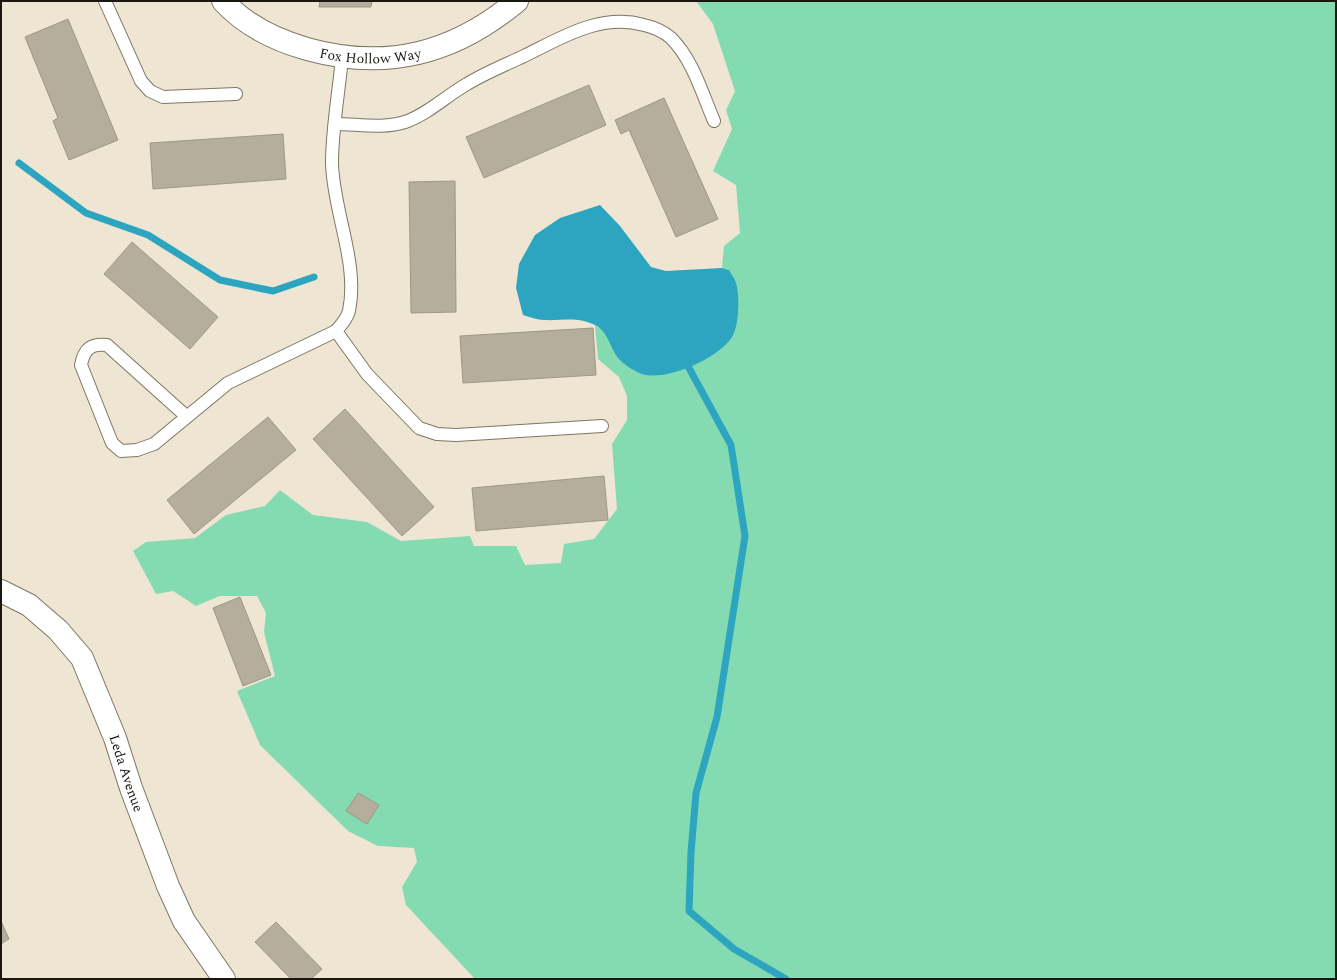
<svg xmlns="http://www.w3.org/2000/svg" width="1337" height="980" font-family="Spectral,serif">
	<rect width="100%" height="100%" fill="#eee6d3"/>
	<path fill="#84dbb1" d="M696 1H1336V979H475L406 905 402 887 417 862 414 848 378 846 348 831 260 745 237 691 275 676 264 632 266 613 257 596H220L196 606 173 591 156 594 133 551 146 542 195 538 226 515 265 506 280 490 313 515 367 522 401 541 470 536 474 546H516L525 565 561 563 564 544 594 539 617 509 612 444 627 420V396L619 377 598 359 595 325 605 333 621 361 729 270 722 268 724 246 740 233 736 185 713 171 732 129 726 110 735 91 713 24Z"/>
	<path fill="#2da5c0" d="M600 205 620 226 651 267 666 271 722 268 729 270C731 274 735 279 736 283 740 295 739 327 732 337 719 358 666 382 642 374 636 372 626 366 621 361 610 351 610 333 595 325 576 316 563 321 544 320 537 320 530 317 523 315L516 288 519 264 535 235 560 218Z"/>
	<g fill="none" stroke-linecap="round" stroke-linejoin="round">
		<g stroke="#2da5c0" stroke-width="7">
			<path d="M19 163 86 213 148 235 220 280 273 291 314 277"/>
			<path d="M689 368 731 445 745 536 717 717 696 793 691 852 689 911 734 949 786 979"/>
		</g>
	</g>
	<g fill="#b5ae9c" stroke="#9f9786">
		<path d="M320 1H372L371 7H319Z"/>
		<path d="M68 19 118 140 69 160 53 121 58 118 25 37Z"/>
		<path d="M589 85 606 125 484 178 466 137Z"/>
		<path d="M664 98 718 219 676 237 629 130 621 134 615 120Z"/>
		<path d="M283 134 286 179 153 189 150 143Z"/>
		<path d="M455 181 456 312 411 313 409 182Z"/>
		<path d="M132 242 218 317 190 349 104 274Z"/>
		<path d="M593 328 596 375 463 383 460 336Z"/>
		<path d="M345 409 434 507 402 536 313 439Z"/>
		<path d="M268 417 296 450 194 534 167 500Z"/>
		<path d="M604 476 608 520 476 531 472 488Z"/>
		<path d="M240 597 271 675 243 686 213 608Z"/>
		<path d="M358 793 379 805 367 824 346 811Z"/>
		<path d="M1 921 9 939 1 944Z"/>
		<path d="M276 922 322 969 311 979H291L255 942Z"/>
	</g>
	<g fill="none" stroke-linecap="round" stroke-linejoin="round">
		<g stroke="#7d7665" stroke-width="14">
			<g id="service">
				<path d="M105 1 141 81 150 91 163 97 236 94"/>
				<path d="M342 57C339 92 332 128 332 163 333 211 359 263 349 311 347 319 341 325 336 331L367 374 419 428 437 434 456 435 602 426"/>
				<path d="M335 124C357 124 384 129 405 122 428 114 446 96 467 84 485 73 505 65 524 56 563 37 600 13 644 25 653 27 664 32 671 38 693 60 702 93 714 121"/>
				<path d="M186 416 107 345C91 343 84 349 81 365L112 443 121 451 137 450 154 444 228 383 336 331"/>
			</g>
		</g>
		<g stroke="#7d7665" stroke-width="24">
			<g id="minor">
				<path id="s1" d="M223 1C245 25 275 40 307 49 386 71 454 54 517 1"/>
				<path id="s2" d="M1 591 29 605 58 630 82 658 115 738 131 788 168 886 184 921 224 979"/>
			</g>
		</g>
		<use href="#service" stroke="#fff" stroke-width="12"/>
		<use href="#minor" stroke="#fff" stroke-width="22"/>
	</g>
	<g text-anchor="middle" stroke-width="3" stroke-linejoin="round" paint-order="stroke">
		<g font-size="14" fill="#1a1711" stroke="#fbf3e0">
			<text dy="5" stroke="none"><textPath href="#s1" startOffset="162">Fox Hollow Way</textPath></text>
			<text dy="5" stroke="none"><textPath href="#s2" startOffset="230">Leda Avenue</textPath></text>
		</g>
	</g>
	<rect width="1337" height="980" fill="none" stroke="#1a1711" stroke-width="4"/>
</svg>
